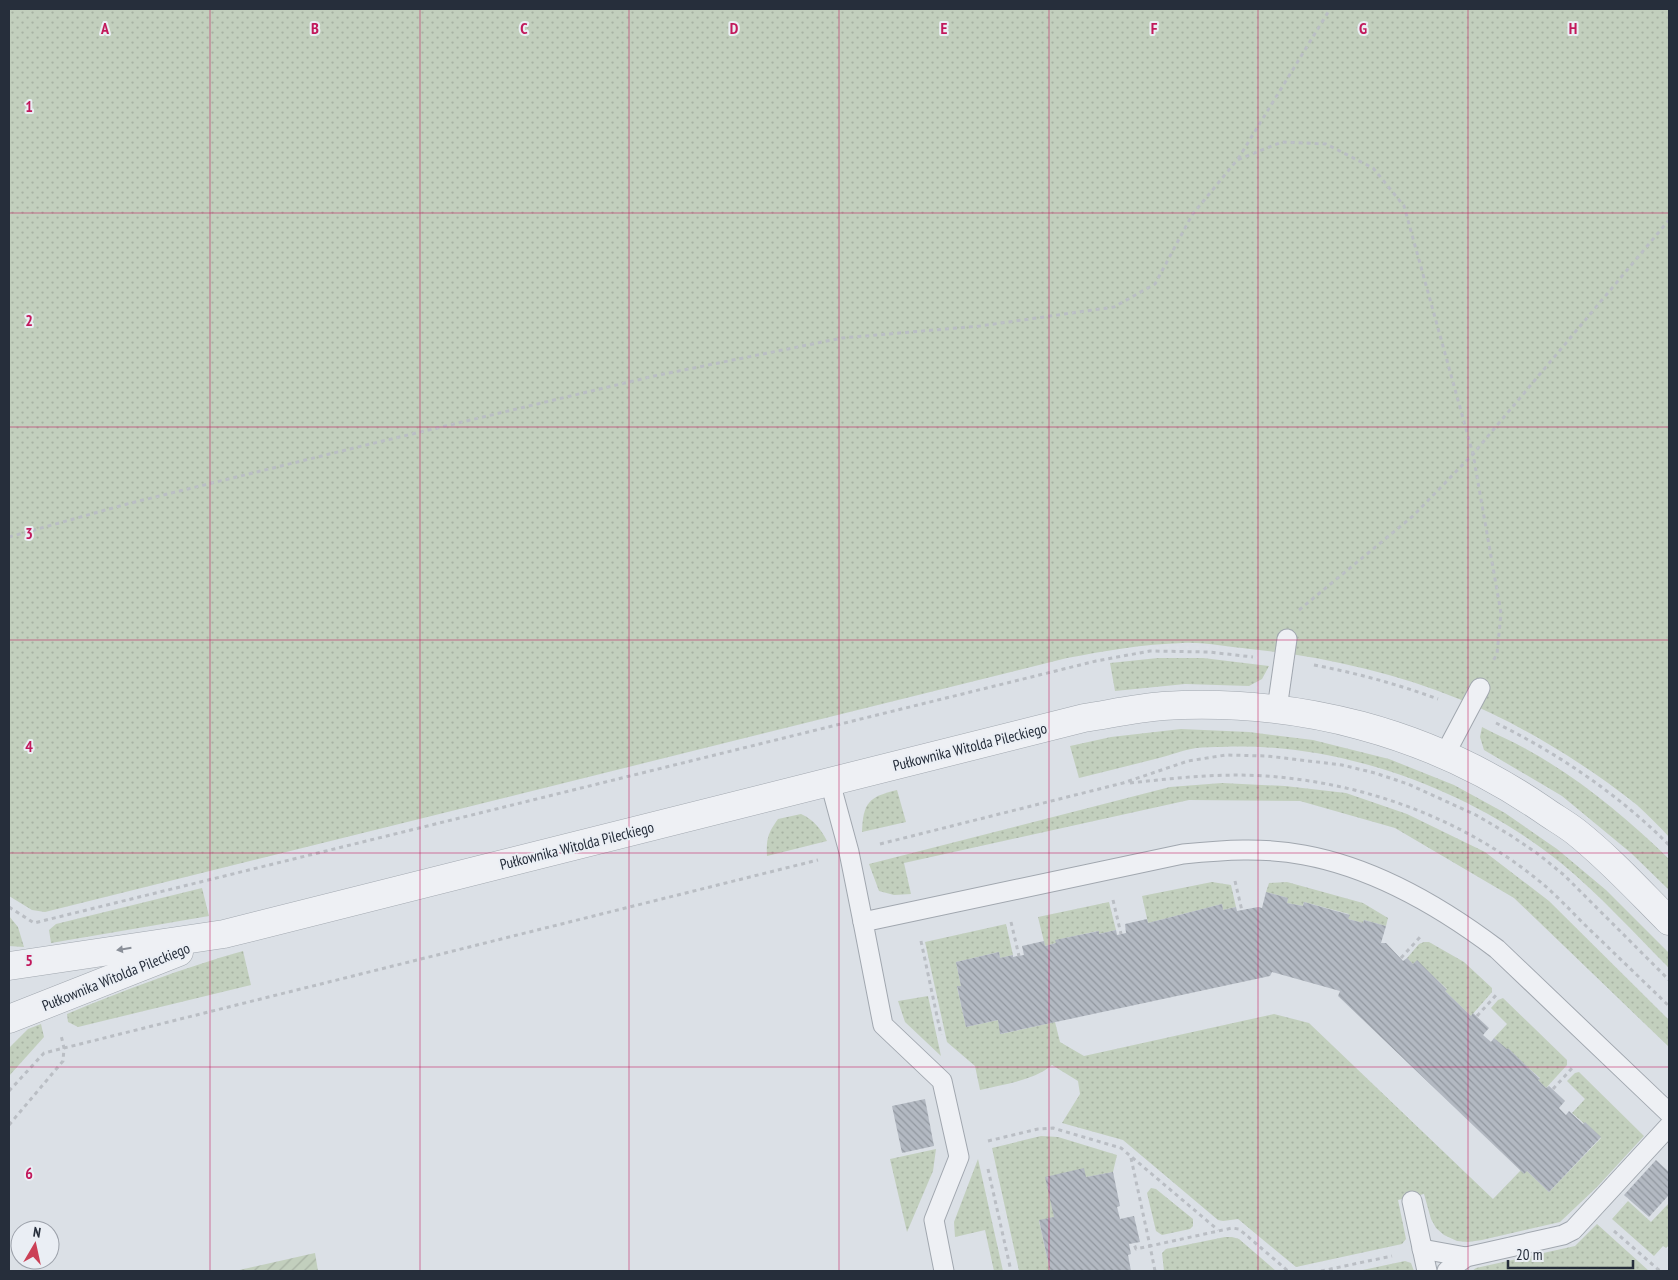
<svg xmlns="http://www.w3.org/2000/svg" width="1678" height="1280" font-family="'PT Sans Narrow',sans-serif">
	<defs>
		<pattern id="grass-dots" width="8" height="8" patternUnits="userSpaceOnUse" patternTransform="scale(1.25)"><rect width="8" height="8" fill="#c2cfbd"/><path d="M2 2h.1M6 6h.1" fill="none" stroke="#a7b2a3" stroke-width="1.8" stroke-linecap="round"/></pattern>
		<pattern id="garden-furrows" width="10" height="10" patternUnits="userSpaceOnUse" patternTransform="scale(1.25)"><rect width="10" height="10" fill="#c2cfbd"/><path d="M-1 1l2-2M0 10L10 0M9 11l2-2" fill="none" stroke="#a7b2a3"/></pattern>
		<pattern id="building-back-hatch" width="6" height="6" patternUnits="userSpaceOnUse" patternTransform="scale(1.25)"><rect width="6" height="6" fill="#b3b9c2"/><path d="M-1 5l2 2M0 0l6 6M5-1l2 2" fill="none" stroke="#91979f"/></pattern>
	</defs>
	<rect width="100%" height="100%" fill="#dbe0e6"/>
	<g fill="url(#grass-dots)">
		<path d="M9 9H1669V837C1659 826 1648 815 1637 805 1587 765 1519 723 1459 699 1393 672 1321 656 1250 649 1228 647 1205 642 1183 643 1143 644 1105 651 1067 658L45 912 32 910 9 896Z"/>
		<path d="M1158 658H1203L1269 666 1262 679 1249 686 1185 684 1115 691 1110 663Z"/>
		<path d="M1482 727C1497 735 1512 741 1526 749 1579 778 1626 817 1669 859V890L1631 853 1562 796 1484 750 1480 737Z"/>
		<path d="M1181 729 1249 732 1313 740 1389 759 1454 785 1505 813 1557 849 1606 890 1669 953V968C1634 933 1600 895 1561 863 1471 790 1339 741 1222 747 1213 747 1204 747 1196 748 1183 750 1171 755 1159 758 1132 765 1106 771 1079 778L1070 746 1111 737Z"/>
		<path d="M1222 783 1285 786 1346 793 1407 814 1485 852 1549 901 1669 1020V1047L1514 898 1395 828 1300 801 1189 800 904 863 911 894 894 895 879 891 869 864 1170 787Z"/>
		<path d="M897 790 906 822 862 832C863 802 869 797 897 790Z"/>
		<path d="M801 814C814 820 820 828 827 841L767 856C766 839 768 833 778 819Z"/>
		<path d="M1212 882 1231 885 1236 907 1223 910 1222 904 1148 923 1142 896Z"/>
		<path d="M1287 882 1363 903 1388 918 1386 926 1364 920 1363 923 1348 919 1349 914 1304 902 1303 906 1287 903 1288 898 1266 892 1269 883Z"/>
		<path d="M202 888 209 916 51 943 49 930 56 924Z"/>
		<path d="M1109 902 1116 930 1099 934 1098 931 1056 940V943L1045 946 1038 917Z"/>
		<path d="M9 916 18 927 24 947 9 946Z"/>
		<path d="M1006 924 1013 955 1000 958 999 952 956 962 961 986 957 987 966 1027 998 1020 1001 1034 1055 1022 1060 1042 1084 1056 1274 1014 1309 1023 1493 1199 1521 1170 1527 1171 1549 1192 1601 1138 1572 1113 1585 1099 1567 1081 1575 1073 1579 1072 1644 1136 1597 1187 1560 1222 1482 1240 1468 1242 1457 1241 1444 1235 1436 1228 1431 1219 1424 1194 1398 1200 1406 1239 1402 1244 1296 1267 1238 1219 1223 1221 1218 1220 1123 1140 1062 1123 1080 1094 1078 1081 1052 1065C1033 1081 1004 1084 980 1090L975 1066 947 1042 925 942Z"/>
		<path d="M1424 942H1429L1464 962 1492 988V992L1471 1016 1445 991 1447 989 1417 961 1413 964 1407 958 1419 944Z"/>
		<path d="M243 951 251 985 78 1027 68 1022 67 1014C124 990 183 968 243 951Z"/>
		<path d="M928 996 941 1056 905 1022 898 1001Z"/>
		<path d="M1503 998 1567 1060V1065L1546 1088 1538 1080 1540 1078 1494 1038 1507 1024 1491 1008 1498 1000Z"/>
		<path d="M41 1024 44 1037 9 1076V1048L28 1029Z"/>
		<path d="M1041 1136 1058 1137 1117 1155 1113 1172 1086 1177 1054 1217 1039 1221 1050 1271H1019L992 1148Z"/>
		<path d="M936 1149 933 1171 907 1232 890 1159Z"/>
		<path d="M978 1159 1003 1271H994L985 1230 955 1237 954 1222Z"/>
		<path d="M1151 1188 1156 1189 1193 1219V1226L1190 1229 1162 1235 1156 1231 1147 1193Z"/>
		<path d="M1628 1201 1651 1222 1669 1203V1245L1666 1248 1663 1246 1654 1256 1612 1219Z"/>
		<path d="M1597 1224 1649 1271H1472L1476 1268 1575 1246Z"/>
		<path d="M1225 1237H1232L1239 1239 1276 1271H1164L1162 1253 1166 1249Z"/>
		<path d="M1405 1261 1411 1263 1414 1271H1358Z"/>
	</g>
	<path fill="url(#garden-furrows)" d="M315 1253 318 1271H235Z"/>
	<g fill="url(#building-back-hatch)">
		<path d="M1266 892 1288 898 1287 903 1303 906 1304 902 1350 915 1348 919 1363 923 1364 920 1386 926 1381 943H1386L1403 961 1407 958 1413 964 1417 960 1447 990 1445 991 1471 1016 1473 1013 1489 1028 1483 1035 1491 1042 1494 1038 1507 1049 1508 1048 1540 1079 1538 1080 1546 1088 1549 1086 1565 1101 1559 1108 1566 1115 1569 1111 1583 1124 1585 1122 1601 1137 1549 1192 1527 1171 1524 1174 1338 996 1340 991 1272 972 1270 976 1000 1034 998 1020 966 1027 957 986H961L956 962 999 952 1000 958 1013 955V957L1024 955 1022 946 1044 941 1045 946 1056 943 1055 940 1099 931V934L1116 930 1117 935 1126 933 1125 924 1147 919 1148 923 1222 904 1223 910 1236 907 1237 911 1258 907 1262 908Z"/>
		<path d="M925 1099 934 1146 902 1153 892 1106Z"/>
		<path d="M1656 1160 1669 1172V1195L1649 1217 1624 1195Z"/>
		<path d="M1084 1168 1086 1177 1113 1172 1120 1206 1117 1207 1120 1219 1134 1216 1140 1242 1129 1244 1131 1254 1128 1255 1131 1271H1057L1056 1270 1050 1271 1039 1220 1054 1217 1045 1177Z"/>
	</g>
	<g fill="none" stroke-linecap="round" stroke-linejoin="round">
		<g stroke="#a1a7af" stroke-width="21">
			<g id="service">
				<path d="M1277 709 1287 639"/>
				<path d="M1445 754 1480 688"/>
				<path d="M830 782 849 852 863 922"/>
				<path d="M1412 1201 1427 1271"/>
				<path d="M1422 1249 1466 1257"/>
				<path d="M944 1271 934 1220 959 1157 942 1081 883 1025 863 922 1183 854C1223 850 1264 847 1304 855 1375 868 1440 906 1497 949L1669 1113"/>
				<path d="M1447 1271 1466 1257 1563 1235 1573 1230 1669 1126"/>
			</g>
		</g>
		<g stroke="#a1a7af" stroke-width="29">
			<g id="minor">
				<path d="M9 966 224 934 1084 718C1110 714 1137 708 1163 706 1299 698 1429 732 1542 809 1553 817 1566 824 1576 832 1610 859 1639 891 1669 921"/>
				<path d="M9 1019 179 952"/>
			</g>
		</g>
		<g stroke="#babec4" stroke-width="3" stroke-dasharray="4 4" stroke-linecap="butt">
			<path d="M1238 159 1330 9"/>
			<path d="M9 537 127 504 362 446 654 376 842 338 980 326 1114 307 1155 284 1192 215 1237 160 1282 142 1326 144 1373 168 1404 206 1473 454 1501 613 1497 654 1493 661"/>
			<path d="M1299 610 1413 516 1473 454 1669 220"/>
			<path d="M1314 665C1356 673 1397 684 1438 699"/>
			<path d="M1496 723C1559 754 1619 795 1669 845"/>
			<path d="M1130 783C1175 778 1220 773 1266 776 1366 783 1467 820 1544 885 1558 897 1571 911 1585 925 1613 952 1641 979 1669 1006"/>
			<path d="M880 844 1123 783 1188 761 1226 755 1267 756 1342 765 1375 773 1408 784 1476 815 1510 835 1538 854 1564 875 1669 980"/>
			<path d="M1235 881 1242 911"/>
			<path d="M1113 900 1121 934"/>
			<path d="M9 907 34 923 1096 661 1150 651 1209 652 1253 657"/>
			<path d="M1011 922 1019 956"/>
			<path d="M921 941 941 1035"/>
			<path d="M1401 958 1421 936"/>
			<path d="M1477 1016 1498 993"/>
			<path d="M1553 1089 1574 1066"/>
			<path d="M9 1091 44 1053 818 860"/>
			<path d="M9 1125 63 1061 64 1048 61 1035"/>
			<path d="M988 1141 1038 1129 1053 1128 1121 1148 1218 1230"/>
			<path d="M1131 1158 1150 1246 1136 1249 1134 1244"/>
			<path d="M988 1169 1011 1271"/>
			<path d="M1614 1231 1660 1271"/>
			<path d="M1155 1271 1150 1246 1232 1228 1239 1229 1288 1271"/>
			<path d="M1321 1271 1392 1256"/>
		</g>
		<use href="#service" stroke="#eef0f4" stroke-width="19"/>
		<use href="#minor" stroke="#eef0f4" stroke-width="28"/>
	</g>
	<defs><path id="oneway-solid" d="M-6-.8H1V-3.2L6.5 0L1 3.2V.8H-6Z" transform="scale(1.25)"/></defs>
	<use fill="#8a8f98" href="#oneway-solid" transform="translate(124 949) rotate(171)"/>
	<path fill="none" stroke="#c2185b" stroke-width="1" stroke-opacity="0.55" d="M210 9V1271M420 9V1271M629 9V1271M839 9V1271M1049 9V1271M1258 9V1271M1468 9V1271M9 213H1669M9 427H1669M9 640H1669M9 853H1669M9 1067H1669"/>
	<g text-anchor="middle" stroke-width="4" stroke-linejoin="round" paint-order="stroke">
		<g font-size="15" fill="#262e3b" stroke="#eaeef4">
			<text transform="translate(970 747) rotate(-14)" y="5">Pułkownika Witolda Pileckiego</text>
			<text transform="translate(577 846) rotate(-14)" y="5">Pułkownika Witolda Pileckiego</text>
			<text transform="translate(116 977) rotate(-22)" y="5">Pułkownika Witolda Pileckiego</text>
		</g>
	</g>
	<g font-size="16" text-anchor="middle" font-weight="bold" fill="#c2185b" stroke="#eaeef4" stroke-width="4" stroke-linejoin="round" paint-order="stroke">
		<text x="105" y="34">A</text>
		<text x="315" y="34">B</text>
		<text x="524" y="34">C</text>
		<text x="734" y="34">D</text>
		<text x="944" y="34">E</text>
		<text x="1154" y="34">F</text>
		<text x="1363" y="34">G</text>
		<text x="1573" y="34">H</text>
		<text x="29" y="112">1</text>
		<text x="29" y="326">2</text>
		<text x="29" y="539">3</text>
		<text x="29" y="752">4</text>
		<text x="29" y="966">5</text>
		<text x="29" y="1179">6</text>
	</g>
	<rect width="1678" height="1280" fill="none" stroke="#262e3b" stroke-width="20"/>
	<g transform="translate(35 1245) rotate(9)"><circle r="24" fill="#eaeef4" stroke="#9ca1aa"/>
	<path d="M0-4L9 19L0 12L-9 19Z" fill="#cb4056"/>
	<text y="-8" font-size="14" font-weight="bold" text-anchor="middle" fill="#262e3b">N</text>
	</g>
	<path d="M1508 1260v8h125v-8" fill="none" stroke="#262e3b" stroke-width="2.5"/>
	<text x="1516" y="1260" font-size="15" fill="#262e3b" stroke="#eaeef4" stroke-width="4" paint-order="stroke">20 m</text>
</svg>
